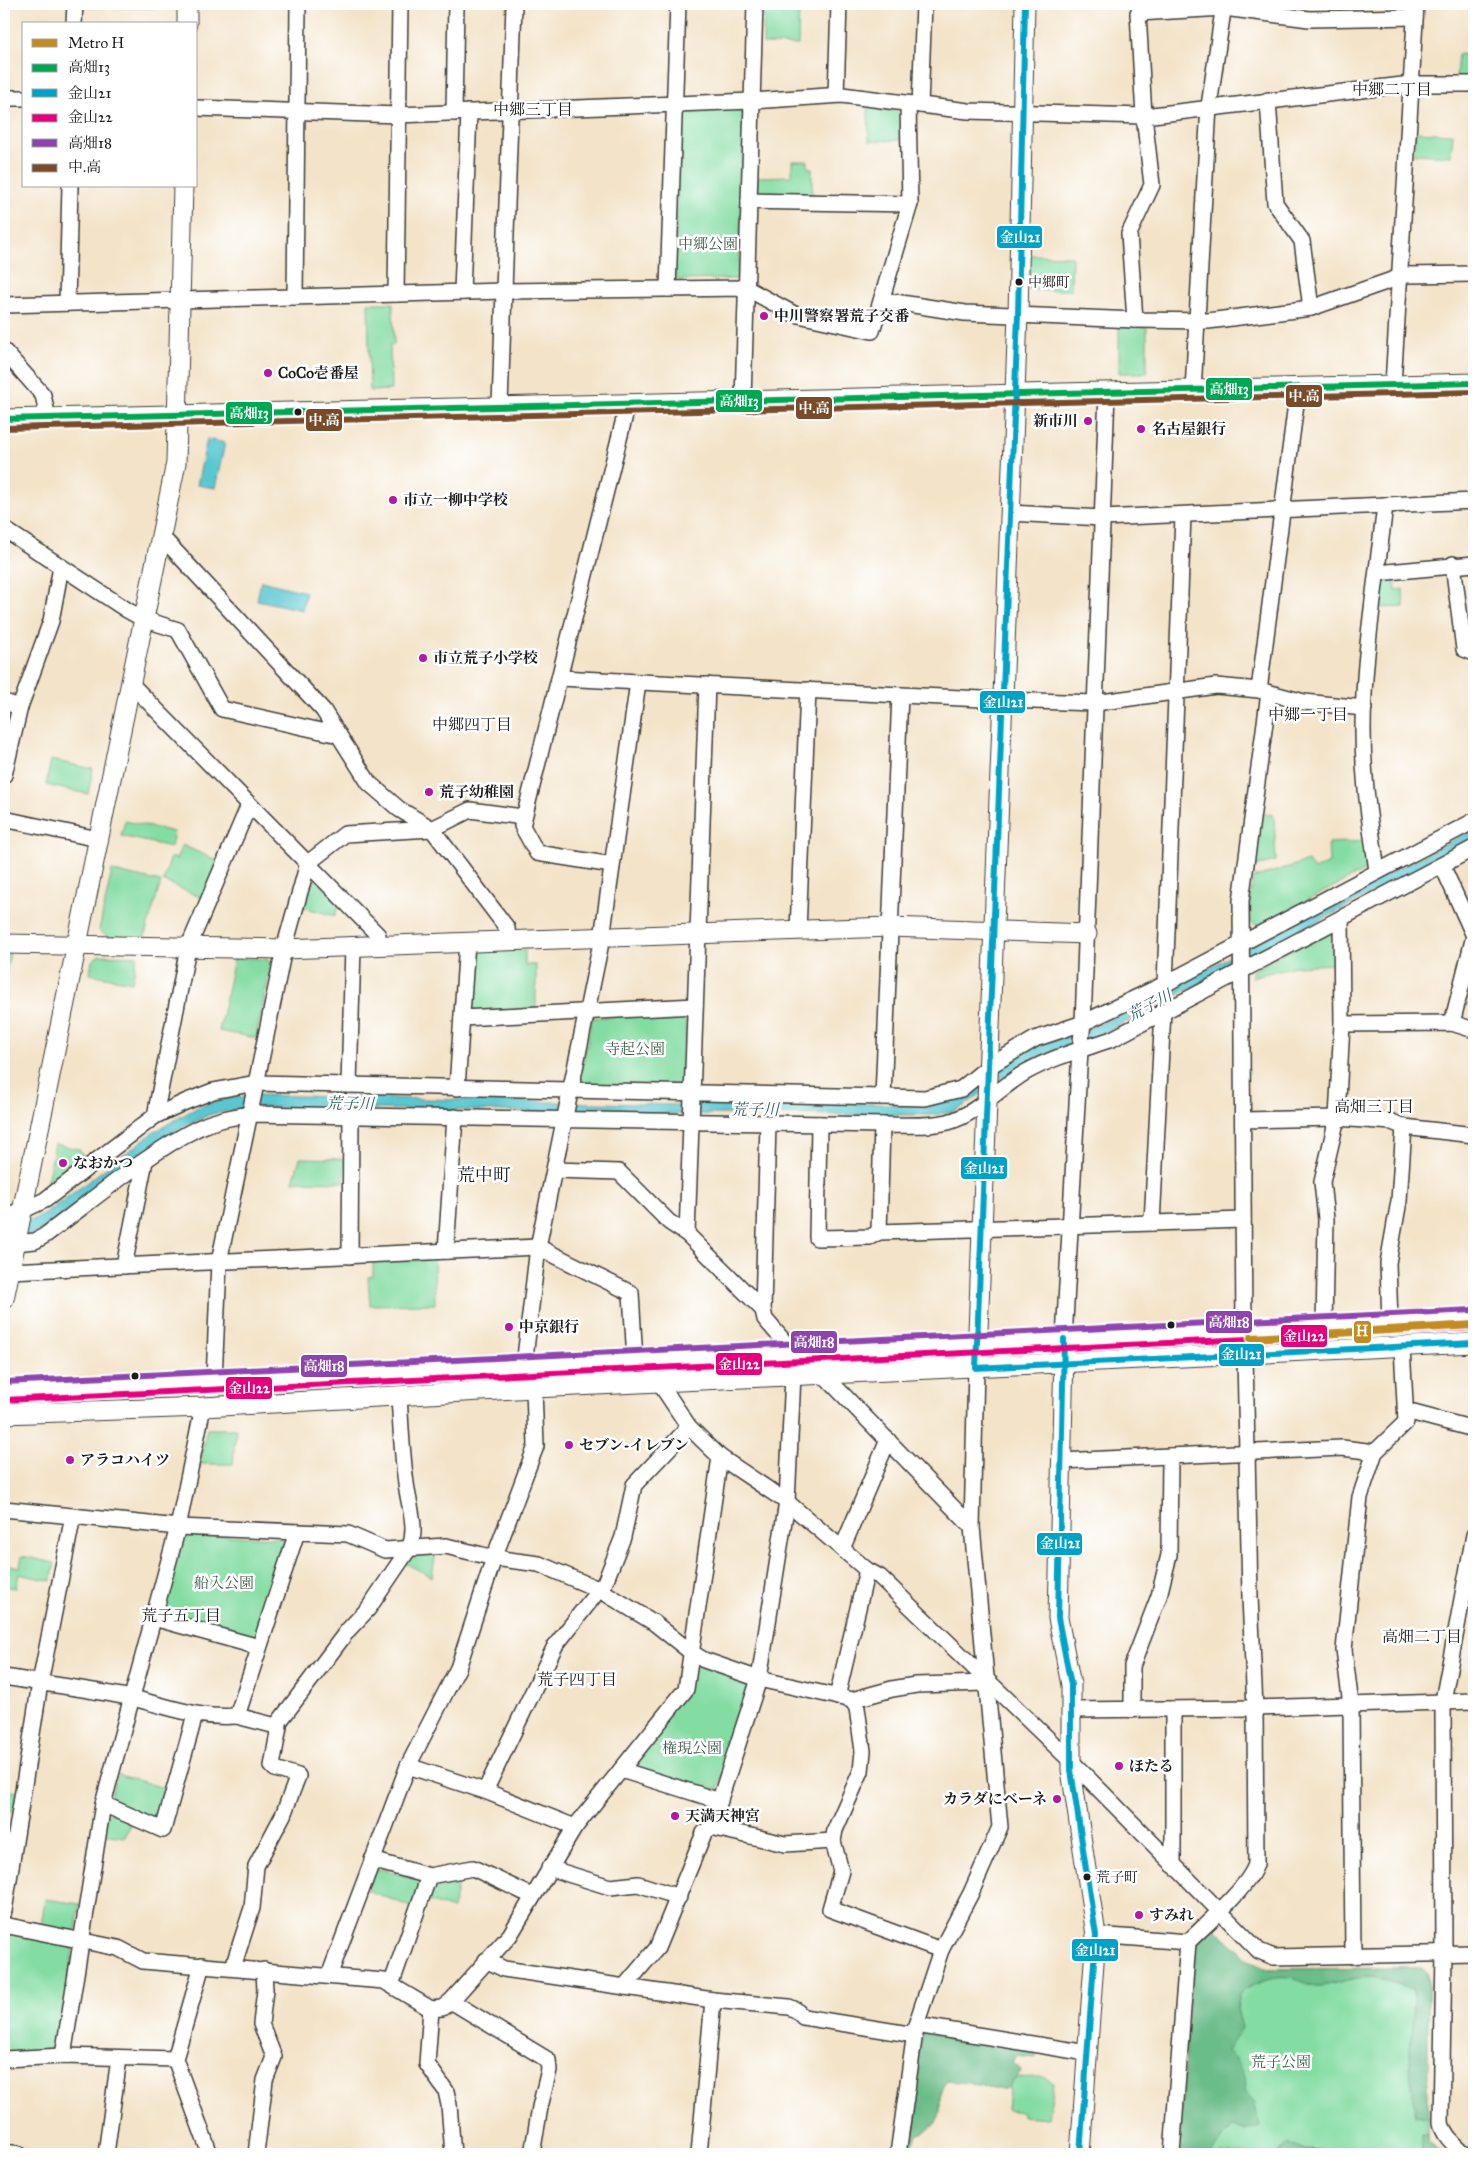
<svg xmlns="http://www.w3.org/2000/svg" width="1478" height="2158" font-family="'IM FELL Great Primer','Noto Serif JP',serif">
	<rect width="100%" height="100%" fill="#fff"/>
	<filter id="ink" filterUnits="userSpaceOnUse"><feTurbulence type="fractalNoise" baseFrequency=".02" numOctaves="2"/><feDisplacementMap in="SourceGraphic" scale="10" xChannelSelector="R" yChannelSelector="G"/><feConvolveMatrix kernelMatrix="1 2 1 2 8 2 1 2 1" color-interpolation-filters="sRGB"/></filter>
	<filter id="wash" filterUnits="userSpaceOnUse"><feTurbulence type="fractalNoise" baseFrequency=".0096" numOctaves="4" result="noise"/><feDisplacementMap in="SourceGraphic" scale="20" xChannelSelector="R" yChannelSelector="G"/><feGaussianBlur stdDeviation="1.12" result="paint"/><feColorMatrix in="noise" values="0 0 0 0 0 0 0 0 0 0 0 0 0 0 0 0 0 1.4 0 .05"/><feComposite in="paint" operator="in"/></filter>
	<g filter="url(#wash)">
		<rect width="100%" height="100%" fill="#f3e3c8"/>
		<g fill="#83dca2" stroke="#507c5f">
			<path d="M81 4H170V8L81 7Z"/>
			<path d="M764 4H799L798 45 763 44Z"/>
			<path d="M1458 54 1474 55V79L1456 78Z"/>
			<path d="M868 107 896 111 902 115V140L869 141Z"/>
			<path d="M742 108 744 109 739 275 736 279 678 280 674 276 680 115 684 110Z"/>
			<path d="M1415 132 1453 134 1451 156 1414 154Z"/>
			<path d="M792 161H808V168H812V195H760L757 191V177L792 176Z"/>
			<path d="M1030 255 1072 256 1071 290H1029Z"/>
			<path d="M368 303H393L394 345H390L391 390 370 391Z"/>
			<path d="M1119 326 1147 327V373H1119Z"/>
			<path d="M1395 577 1396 590 1403 589 1404 607 1377 608 1379 583 1385 578Z"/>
			<path d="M51 760 93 769 88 794 46 785Z"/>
			<path d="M1262 814 1274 815 1276 861 1255 866Z"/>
			<path d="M125 821 174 832 171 847 121 836Z"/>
			<path d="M1369 841 1373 866 1259 926 1250 922V897L1253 878 1308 861 1314 870 1329 863 1328 843Z"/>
			<path d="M182 845 218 861 202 898 163 881 171 857 176 859Z"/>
			<path d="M112 871 161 882 144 938 108 937 99 930Z"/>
			<path d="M317 879 340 902 335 916 303 907 309 885Z"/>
			<path d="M1327 930 1336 933 1335 964 1295 966 1252 977V971Z"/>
			<path d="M525 950V965H536V1008L475 1011 469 1006 472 956 478 951Z"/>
			<path d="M4 953H10L5 979H4Z"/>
			<path d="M99 955 137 956 132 982 90 974 92 961Z"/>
			<path d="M234 958 267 959 271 965 256 1038 219 1031Z"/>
			<path d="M681 1011 686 1019 684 1079 679 1086 583 1084 579 1080 592 1018Z"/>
			<path d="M55 1144 79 1149 86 1160 45 1191Z"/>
			<path d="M300 1158 345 1159 344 1182 293 1181Z"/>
			<path d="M434 1259 435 1304 370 1305 368 1277 373 1276V1263Z"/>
			<path d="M207 1429H236L233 1464H199Z"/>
			<path d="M187 1534 282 1538 288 1546 259 1634 248 1640 161 1613 182 1537Z"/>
			<path d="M420 1551H436L432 1577 405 1563 408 1557Z"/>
			<path d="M22 1556 55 1563 51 1581 19 1574 16 1588 4 1586V1564L20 1567Z"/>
			<path d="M701 1665 747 1683 750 1689 719 1787 708 1793 640 1771 636 1759 695 1668Z"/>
			<path d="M117 1774 170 1790 160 1826 114 1804 110 1798Z"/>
			<path d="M4 1790 17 1792 14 1812 4 1810Z"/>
			<path d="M111 1812 132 1822 125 1837 101 1834 107 1815Z"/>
			<path d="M382 1869 419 1880 421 1884 414 1908 367 1890 374 1871Z"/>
			<path d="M459 1877 453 1909 425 1900C433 1878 437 1880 459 1877Z"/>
			<path d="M45 1899 80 1904 76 1930 71 1933 41 1927Z"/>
			<path d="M1216 1929 1249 1960 1269 1969 1422 1968 1428 1974 1427 2140 1442 2154H1178Z"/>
			<path d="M4 1930 70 1943 73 1950 59 2047 55 2049 4 2052Z"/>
			<path d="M1042 2077 1054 2083 1048 2118 1023 2116V2112L1007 2110 1010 2078Z"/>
		</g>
		<g fill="#6abc88" stroke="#436c52">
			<path d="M1206 1929H1216L1249 1960 1269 1969 1422 1968 1428 1974V2118L1416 2116C1410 2091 1409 2063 1411 2037 1412 2021 1415 2006 1414 1990 1397 1982 1377 1975 1358 1978 1345 1980 1333 1985 1320 1986 1311 1987 1302 1981 1294 1979 1275 1974 1254 1983 1240 1994L1237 2009 1242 2028 1227 2051C1239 2063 1247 2074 1244 2091L1255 2104 1259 2126 1244 2130 1233 2126 1224 2135 1211 2154H1178L1193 1945Z"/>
			<path d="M922 2031 1036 2050V2058L1015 2056 1012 2063 1021 2070 1020 2074 1006 2089H992L979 2084 947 2081C929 2100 957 2120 917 2135L912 2148 905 2146Z"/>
			<path d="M1422 2133H1427V2140L1442 2154H1422Z"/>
			<path d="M1289 2142 1302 2150 1326 2151 1334 2154H1277Z"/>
		</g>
		<g fill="#5ac7d0" stroke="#3b7276">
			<path d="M207 439 225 443 215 488 197 485Z"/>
			<path d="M261 581 306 592 302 610 257 600Z"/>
			<path d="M1474 829V840L1103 1034 1037 1057 1008 1074 964 1106 952 1112 933 1115 683 1114 251 1107 211 1114 181 1128 44 1229 24 1238H4V1224L23 1223 42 1216 154 1132 198 1107 226 1099 256 1095 682 1105 699 1100 928 1105C968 1098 979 1078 1011 1059 1040 1041 1074 1034 1105 1022Z"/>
		</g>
	</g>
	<g filter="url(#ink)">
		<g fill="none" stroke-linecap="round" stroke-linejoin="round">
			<g stroke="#3c3a36" stroke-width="18">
				<g id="minor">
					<path d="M74 24 75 4"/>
					<path d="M836 95 839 4"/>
					<path d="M4 98H24"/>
					<path d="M1268 100 1275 203 1302 241 1311 308"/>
					<path d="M920 105 924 4"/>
					<path d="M196 108 398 115 752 101 842 95 968 111 1144 116 1411 84H1474"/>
					<path d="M454 113 456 4"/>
					<path d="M749 201 910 204"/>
					<path d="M668 289 678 4"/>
					<path d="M462 292 469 112"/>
					<path d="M396 294 400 4"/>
					<path d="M295 297 298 4"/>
					<path d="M882 300 965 313 1135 320 1208 321 1311 308 1406 275 1474 274"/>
					<path d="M67 303 70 186"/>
					<path d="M4 305 504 291 746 288 794 314 872 331 910 204 908 104"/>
					<path d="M1135 320 1129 234 1152 185 1144 116 1138 13 1224 8 1309 19 1415 17"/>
					<path d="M4 351 43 395 48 418"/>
					<path d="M1393 385 1416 4"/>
					<path d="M1193 391 1209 106 1224 4"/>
					<path d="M743 400 755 4"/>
					<path d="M500 405 514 4"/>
					<path d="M1009 513 1102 518 1474 501"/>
					<path d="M4 529 127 610 143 619 178 630 222 709 339 735"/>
					<path d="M161 536 323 710 369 783 399 809 432 829 507 928 508 941"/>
					<path d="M1453 564 1464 649 1474 653"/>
					<path d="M1377 573 1474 564"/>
					<path d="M560 678 1002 700 1095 703 1216 686 1259 690 1304 702 1364 708"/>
					<path d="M130 683 378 935V946"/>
					<path d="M1259 690 1298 388"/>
					<path d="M4 702 20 707"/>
					<path d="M4 775 20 707 51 621 61 567"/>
					<path d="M4 819 98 839"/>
					<path d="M612 865 537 853 522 826 628 403"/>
					<path d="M1442 865 1474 936 1452 1023"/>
					<path d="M1377 871C1373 840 1367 809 1365 777 1357 687 1375 595 1385 505"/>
					<path d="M798 931 808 690"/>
					<path d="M1165 984 1183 515"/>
					<path d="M462 1018 695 1006"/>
					<path d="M1342 1024 1452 1023 1474 1030"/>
					<path d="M349 1085 353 947"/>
					<path d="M457 1088 467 942"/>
					<path d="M883 1097 900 695"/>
					<path d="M155 1116 188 948 249 805"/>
					<path d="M1243 1120 1337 1118 1392 1122 1404 1127 1474 1135"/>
					<path d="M819 1124 817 1238 870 1237 879 1232"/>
					<path d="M882 1125 879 1232 1243 1220"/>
					<path d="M555 1170 619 1172 669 1222 687 1234 763 1310 765 1319 794 1353"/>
					<path d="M4 1215 22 1211 45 1200 155 1116 185 1102 213 1091 256 1083 883 1097 925 1098 961 1089 988 1067 1035 1039 1083 1023 1165 984 1474 821"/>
					<path d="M1152 1223 1163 1011"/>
					<path d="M687 1234 707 685"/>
					<path d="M15 1243 35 1241 44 1236C92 1201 146 1154 198 1128 215 1120 232 1117 250 1114L882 1125C904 1125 927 1127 948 1122 977 1114 1000 1087 1026 1072 1053 1057 1083 1049 1112 1039L1474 848"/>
					<path d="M446 1251 455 1117"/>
					<path d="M350 1256 351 1115"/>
					<path d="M124 1266 145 1161"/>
					<path d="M9 1271 538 1247 631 1293 635 1360"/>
					<path d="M763 1310 768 1123"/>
					<path d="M1390 1323 1388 1263 1399 1201 1404 1127"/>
					<path d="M1324 1327 1326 1219 1322 1182 1337 1118 1342 1024 1341 918"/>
					<path d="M1244 1330 1241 901 1269 693"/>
					<path d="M1064 1339 1080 1050 1083 1023 1107 393"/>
					<path d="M823 1374 972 1527"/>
					<path d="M214 1381 219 1262 284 949 308 863 345 834 432 829 470 810 523 817"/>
					<path d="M659 1382 689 1427 720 1457 787 1502 867 1570 880 1577 1071 1761 1259 1951 1274 1957 1474 1953"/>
					<path d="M1406 1411 1474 1429"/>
					<path d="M1061 1461 1342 1448 1375 1452"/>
					<path d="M4 1509 178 1527 348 1534 385 1550 446 1546 494 1558 539 1564 600 1590 653 1622 692 1653 704 1660 759 1679 852 1700 892 1689 916 1685 987 1683"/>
					<path d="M842 1549 888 1440"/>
					<path d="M154 1618 259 1647"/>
					<path d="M4 1677C46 1684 90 1689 132 1698 171 1707 197 1719 237 1716L297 1532"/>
					<path d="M837 1697 867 1570"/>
					<path d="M852 1700 857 1708 863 1751 861 1771 835 1830 833 1841 841 1871 830 1909 941 1950"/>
					<path d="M1173 1709V1865"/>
					<path d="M1072 1710 1255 1708 1474 1701"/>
					<path d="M1132 1710V1666L1159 1596 1169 1555 1170 1456"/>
					<path d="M237 1716 276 1726"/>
					<path d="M408 1766 485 1791 575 1827"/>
					<path d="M621 1770 720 1801"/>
					<path d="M485 1791 555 1646 605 1582 623 1537 634 1485 689 1427"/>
					<path d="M103 1804 163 1830 195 1715"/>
					<path d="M711 1827 785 1844 833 1841"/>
					<path d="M372 1860 429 1876 473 1868 532 1896"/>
					<path d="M549 1868 610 1887 638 1884 679 1897"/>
					<path d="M4 1911 40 1683 73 1516"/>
					<path d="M4 1925 118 1948 143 1961 384 1981 431 2009 442 2008 451 2001 548 2060 549 2070 540 2107 532 2154"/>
					<path d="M1096 1935 1188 1942C1206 1924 1249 1887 1256 1864L1255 1708 1250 1597 1245 1356"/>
					<path d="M1353 1956 1351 1705 1344 1650 1360 1497 1375 1452 1406 1422 1402 1347"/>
					<path d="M486 1960 504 1969 713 2000 789 2007 796 2010 803 2017 915 2035"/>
					<path d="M202 1965 175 2059 210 2154"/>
					<path d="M233 1967 252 1908 256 1866 283 1815 298 1776 275 1769 272 1766 279 1727 276 1726 348 1630 368 1609 410 1547C417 1528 410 1509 407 1490 402 1459 401 1427 399 1396"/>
					<path d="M329 1976 408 1766 458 1668 494 1558 536 1446 534 1388 524 1366 538 1247 602 938 638 682"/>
					<path d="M391 1985 429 1876"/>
					<path d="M624 1987 657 1948 704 1833 711 1827 759 1679 787 1502 793 1375"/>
					<path d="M451 2001 510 1935 575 1827 686 1689 720 1457"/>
					<path d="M431 2009 427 2064 446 2091 449 2105 453 2154"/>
					<path d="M916 2025 1087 2053"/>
					<path d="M63 2056 103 1804 178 1527 203 1407"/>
					<path d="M4 2059 63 2056 175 2059"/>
					<path d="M4 2152 19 2154"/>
					<path d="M106 2154 119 2058"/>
					<path d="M256 2154 265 2080 274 2057 261 2024 265 1990 264 1970"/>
					<path d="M699 2154 713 2000"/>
					<path d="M898 2154 916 2025 941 1950 971 1893 1000 1827 972 1527 976 1368"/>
					<path d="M1172 2154 1188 1942"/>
					<path d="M1464 2154C1454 2144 1443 2136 1441 2122L1444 1953 1443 1701 1474 1535"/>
				</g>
			</g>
			<g stroke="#3c3a36" stroke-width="21">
				<g id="tertiary">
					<path d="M187 24V4"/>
					<path d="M4 419 1474 383"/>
					<path d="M4 944 284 949 890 927 1087 934"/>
					<path d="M4 1299 176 463 183 186"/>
					<path d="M1064 1352 1058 1618 1071 1685V1770L1096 1935 1080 2154"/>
					<path d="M977 1357 1018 315 1025 4"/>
					<path d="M4 1391 1474 1319"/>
					<path d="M4 1414 203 1407 534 1388 1474 1343"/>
				</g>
			</g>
			<use href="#minor" stroke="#fff" stroke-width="15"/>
			<use href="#tertiary" stroke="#fff" stroke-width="19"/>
			<g stroke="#fff" stroke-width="10">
				<path id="bus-1" d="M4 419 1474 383"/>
			</g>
			<g stroke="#fff" stroke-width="10">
				<g id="bus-2">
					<path d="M1025 4 1018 315 976 1368 1474 1343"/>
					<path d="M1064 1339 1058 1618 1071 1685V1770L1096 1935 1080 2154"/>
				</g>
			</g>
			<g stroke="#fff" stroke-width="10">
				<path id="bus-3" d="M4 1400 1474 1328"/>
			</g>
			<g stroke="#fff" stroke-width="10">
				<path id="bus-4" d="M4 1382 1474 1310"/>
			</g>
			<g stroke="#fff" stroke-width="10">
				<path id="bus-5" d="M4 428 1474 392"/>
			</g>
			<use href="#bus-1" stroke="#00a651" stroke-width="6"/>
			<use href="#bus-2" stroke="#01a2c5" stroke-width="6"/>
			<use href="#bus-3" stroke="#e5007d" stroke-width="6"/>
			<use href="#bus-4" stroke="#8e44ad" stroke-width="6"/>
			<use href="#bus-5" stroke="#7a4b2a" stroke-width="6"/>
			<g stroke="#fff" stroke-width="11">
				<path id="metro-1" d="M1251 1338 1474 1325"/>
			</g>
			<use href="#metro-1" stroke="#c28c21" stroke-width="8"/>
		</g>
	</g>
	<g fill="#1c1c1c" stroke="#fff" stroke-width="2">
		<circle cx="1019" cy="282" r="4.5"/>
		<circle cx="298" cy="412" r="4.5"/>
		<circle cx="1171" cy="1325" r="4.5"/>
		<circle cx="135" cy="1376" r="4.5"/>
		<circle cx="1087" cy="1877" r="4.5"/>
	</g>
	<g fill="#b5179e" stroke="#fff" stroke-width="2">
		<circle cx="764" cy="316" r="5"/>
		<circle cx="268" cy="373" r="5"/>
		<circle cx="1088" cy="421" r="5"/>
		<circle cx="1141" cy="429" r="5"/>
		<circle cx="393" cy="500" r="5"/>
		<circle cx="423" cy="658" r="5"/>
		<circle cx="429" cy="792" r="5"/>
		<circle cx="63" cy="1163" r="5"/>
		<circle cx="509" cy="1327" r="5"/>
		<circle cx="569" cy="1445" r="5"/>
		<circle cx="70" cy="1460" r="5"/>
		<circle cx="1119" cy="1766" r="5"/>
		<circle cx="1057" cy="1799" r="5"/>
		<circle cx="675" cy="1816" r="5"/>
		<circle cx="1139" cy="1915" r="5"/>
	</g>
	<g text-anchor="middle" stroke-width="5" stroke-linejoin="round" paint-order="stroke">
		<g font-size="14" fill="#1c1c1c" stroke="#fff" text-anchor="start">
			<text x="1028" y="287">中郷町</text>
			<text x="1096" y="1882">荒子町</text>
		</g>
		<g font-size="15" fill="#405f4b" stroke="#fff">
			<text x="708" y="249">中郷公園</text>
			<text x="635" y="1054">寺起公園</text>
			<text x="224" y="1588">船入公園</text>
			<text x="692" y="1753">権現公園</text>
			<text x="1281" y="2067">荒子公園</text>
		</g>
		<g font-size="15" font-weight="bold" fill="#1c1c1c" stroke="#fff" text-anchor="start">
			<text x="774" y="321">中川警察署荒子交番</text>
			<text x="278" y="378">CoCo壱番屋</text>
			<text x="1078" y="426" text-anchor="end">新市川</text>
			<text x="1151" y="434">名古屋銀行</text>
			<text x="403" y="505">市立一柳中学校</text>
			<text x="433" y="663">市立荒子小学校</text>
			<text x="439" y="797">荒子幼稚園</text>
			<text x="73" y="1168">なおかつ</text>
			<text x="519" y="1332">中京銀行</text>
			<text x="579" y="1450">セブン-イレブン</text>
			<text x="80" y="1465">アラコハイツ</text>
			<text x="1129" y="1771">ほたる</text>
			<text x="1047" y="1804" text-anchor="end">カラダにベーネ</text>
			<text x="685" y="1821">天満天神宮</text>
			<text x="1149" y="1920">すみれ</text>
		</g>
		<g font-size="16" fill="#1c1c1c" stroke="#fff">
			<text x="1392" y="95">中郷二丁目</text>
			<text x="533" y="115">中郷三丁目</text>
			<text x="1308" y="720">中郷一丁目</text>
			<text x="472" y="730">中郷四丁目</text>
			<text x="1374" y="1112">高畑三丁目</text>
			<text x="181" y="1621">荒子五丁目</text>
			<text x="1422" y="1642">高畑二丁目</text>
			<text x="577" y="1685">荒子四丁目</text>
		</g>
		<g font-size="16" font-style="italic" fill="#356064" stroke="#fff">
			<text transform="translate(1149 1005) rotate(-28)" y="6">荒子川</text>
			<text transform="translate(350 1103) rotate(1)" y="6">荒子川</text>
			<text x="755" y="1115">荒子川</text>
		</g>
		<g font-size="18" fill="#1c1c1c" stroke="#fff">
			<text x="484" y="1181">荒中町</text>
		</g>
	</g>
	<g stroke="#fff" stroke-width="2">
		<rect x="996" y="225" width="47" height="24" rx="5" fill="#01a2c5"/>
		<rect x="1205" y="377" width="48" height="24" rx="5" fill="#00a651"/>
		<rect x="1285" y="384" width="38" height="24" rx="5" fill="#7a4b2a"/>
		<rect x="715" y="389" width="48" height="24" rx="5" fill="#00a651"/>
		<rect x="795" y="396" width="38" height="24" rx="5" fill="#7a4b2a"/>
		<rect x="225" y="401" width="48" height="24" rx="5" fill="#00a651"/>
		<rect x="305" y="408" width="38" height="24" rx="5" fill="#7a4b2a"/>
		<rect x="979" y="690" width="47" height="24" rx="5" fill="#01a2c5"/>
		<rect x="960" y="1156" width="48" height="24" rx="5" fill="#01a2c5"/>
		<rect x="1205" y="1310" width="48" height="24" rx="5" fill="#8e44ad"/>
		<rect x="1353" y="1320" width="19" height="24" rx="5" fill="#c28c21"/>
		<rect x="1280" y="1324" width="48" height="24" rx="5" fill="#e5007d"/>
		<rect x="790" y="1330" width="48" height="24" rx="5" fill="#8e44ad"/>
		<rect x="1218" y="1343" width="47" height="24" rx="5" fill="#01a2c5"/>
		<rect x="715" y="1352" width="48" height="24" rx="5" fill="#e5007d"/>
		<rect x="300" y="1354" width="48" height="24" rx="5" fill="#8e44ad"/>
		<rect x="225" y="1376" width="48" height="24" rx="5" fill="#e5007d"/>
		<rect x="1036" y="1532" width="47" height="24" rx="5" fill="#01a2c5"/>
		<rect x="1071" y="1938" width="48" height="24" rx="5" fill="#01a2c5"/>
	</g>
	<g font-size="14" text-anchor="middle" font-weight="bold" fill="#fff">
		<text x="1020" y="242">金山21</text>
		<text x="1229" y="394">高畑13</text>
		<text x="1304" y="401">中.高</text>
		<text x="739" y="406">高畑13</text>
		<text x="814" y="413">中.高</text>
		<text x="249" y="418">高畑13</text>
		<text x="324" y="425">中.高</text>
		<text x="1003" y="707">金山21</text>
		<text x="984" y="1173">金山21</text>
		<text x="1229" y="1327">高畑18</text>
		<text x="1362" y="1336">H</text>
		<text x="1304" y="1341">金山22</text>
		<text x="814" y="1347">高畑18</text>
		<text x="1241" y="1359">金山21</text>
		<text x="739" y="1369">金山22</text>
		<text x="324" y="1371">高畑18</text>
		<text x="249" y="1393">金山22</text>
		<text x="1060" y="1548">金山21</text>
		<text x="1095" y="1955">金山21</text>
	</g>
	<rect width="1478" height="2158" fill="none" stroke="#fff" stroke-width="20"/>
	<rect x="22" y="22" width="175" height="165" fill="#ffffff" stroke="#a4a4a4"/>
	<rect x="32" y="39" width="25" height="8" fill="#c28c21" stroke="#a4a4a4"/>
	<text x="68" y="48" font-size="15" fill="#1c1c1c">Metro H</text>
	<rect x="32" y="64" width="25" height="8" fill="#00a651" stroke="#a4a4a4"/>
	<text x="68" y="72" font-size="15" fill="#1c1c1c">高畑13</text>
	<rect x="32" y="89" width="25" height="8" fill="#01a2c5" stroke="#a4a4a4"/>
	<text x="68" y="98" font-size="15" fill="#1c1c1c">金山21</text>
	<rect x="32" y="114" width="25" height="8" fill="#e5007d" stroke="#a4a4a4"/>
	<text x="68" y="122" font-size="15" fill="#1c1c1c">金山22</text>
	<rect x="32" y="139" width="25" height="8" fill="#8e44ad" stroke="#a4a4a4"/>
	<text x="68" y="148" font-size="15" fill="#1c1c1c">高畑18</text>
	<rect x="32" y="164" width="25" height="8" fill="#7a4b2a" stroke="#a4a4a4"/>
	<text x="68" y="172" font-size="15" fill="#1c1c1c">中.高</text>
</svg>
